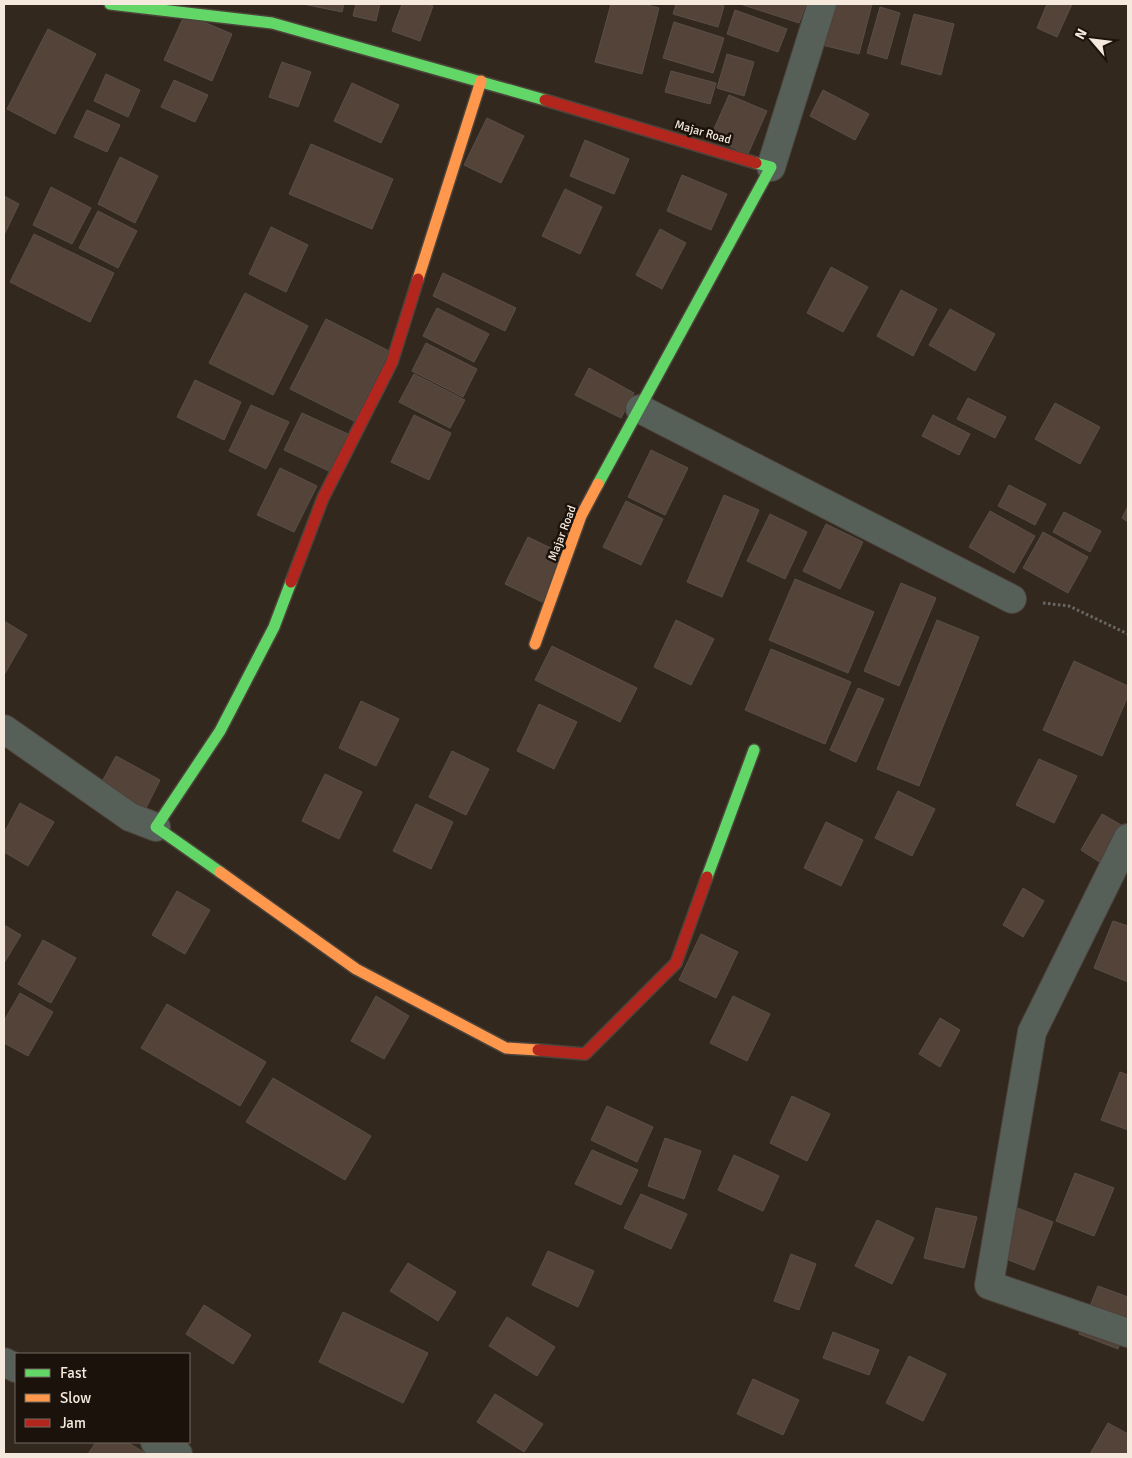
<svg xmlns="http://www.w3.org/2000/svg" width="1132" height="1458" font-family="Signika,sans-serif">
	<rect width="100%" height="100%" fill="#32281e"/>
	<g fill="#544339" stroke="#594f49">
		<path d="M303 4H344L342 12Z"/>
		<path d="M356 4H380L376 21 353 16Z"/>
		<path d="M402 4H426L433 6 420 41 392 31Z"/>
		<path d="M611 4H643L659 8 642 74 595 62Z"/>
		<path d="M676 4H716L724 6 718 27 673 14Z"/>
		<path d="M740 4H806L799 23Z"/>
		<path d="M829 4H872L859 54 818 44Z"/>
		<path d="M1047 4H1072L1057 37 1037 28Z"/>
		<path d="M880 7 900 13 887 59 867 53Z"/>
		<path d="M735 10 787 29 778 52 727 34Z"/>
		<path d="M185 14 232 34 212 81 164 60Z"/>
		<path d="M914 14 954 24 941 75 901 64Z"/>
		<path d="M674 22 724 38 713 73 663 58Z"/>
		<path d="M48 29 96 54 55 134 7 109Z"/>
		<path d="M727 54 754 62 744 96 717 88Z"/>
		<path d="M282 62 311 72 298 107 269 97Z"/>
		<path d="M671 71 716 83 710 104 665 92Z"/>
		<path d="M106 74 140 90 128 117 94 101Z"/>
		<path d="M174 80 208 95 195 122 161 107Z"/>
		<path d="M352 83 399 105 381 143 334 121Z"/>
		<path d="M823 90 869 114 855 140 810 116Z"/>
		<path d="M729 95 767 111 748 154 710 138Z"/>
		<path d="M87 110 120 125 107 152 74 137Z"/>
		<path d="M487 118 524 136 501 183 464 165Z"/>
		<path d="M585 140 629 159 614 194 570 176Z"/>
		<path d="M311 144 393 179 372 229 289 194Z"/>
		<path d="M120 157 158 176 135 223 98 204Z"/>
		<path d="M682 175 727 194 711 230 667 211Z"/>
		<path d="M51 187 91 208 72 244 33 225Z"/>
		<path d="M565 189 602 207 580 254 542 236Z"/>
		<path d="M4 196 19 204 4 235Z"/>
		<path d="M98 211 137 231 118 268 79 248Z"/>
		<path d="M271 227 308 245 286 292 249 274Z"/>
		<path d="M660 229 686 243 662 289 636 275Z"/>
		<path d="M34 234 114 273 90 322 10 282Z"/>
		<path d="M831 267 868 287 843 332 807 313Z"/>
		<path d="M443 273 516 308 505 331 433 296Z"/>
		<path d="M901 290 937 309 913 356 877 336Z"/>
		<path d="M245 293 308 326 273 395 209 363Z"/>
		<path d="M437 308 489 334 474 362 423 336Z"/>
		<path d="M950 309 995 334 975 371 929 345Z"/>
		<path d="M326 319 389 351 354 421 290 389Z"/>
		<path d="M426 343 477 369 463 397 412 371Z"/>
		<path d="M589 368 634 393 621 418 575 395Z"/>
		<path d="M414 374 465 400 450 428 399 402Z"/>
		<path d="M195 380 241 402 224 440 177 417Z"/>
		<path d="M968 398 1006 417 995 438 957 419Z"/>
		<path d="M1055 403 1100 427 1080 464 1035 439Z"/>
		<path d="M251 405 289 422 266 469 229 451Z"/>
		<path d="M302 413 348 434 331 472 284 450Z"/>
		<path d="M414 415 451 433 429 480 391 462Z"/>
		<path d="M933 415 970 434 959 455 922 436Z"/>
		<path d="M651 450 688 468 665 515 628 497Z"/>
		<path d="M280 468 317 486 294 532 257 515Z"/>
		<path d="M1009 485 1046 504 1035 525 998 506Z"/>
		<path d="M724 495 759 510 722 597 687 582Z"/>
		<path d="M626 501 663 519 641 565 603 547Z"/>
		<path d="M1128 506V522L1122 518Z"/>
		<path d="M990 511 1035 536 1014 573 969 547Z"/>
		<path d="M1064 512 1101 531 1090 552 1053 532Z"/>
		<path d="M770 514 807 532 785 579 747 561Z"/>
		<path d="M826 524 863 542 840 589 803 571Z"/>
		<path d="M1043 532 1088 557 1068 593 1023 568Z"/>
		<path d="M528 537 565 555 542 602 505 584Z"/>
		<path d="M795 579 874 612 848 673 769 640Z"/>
		<path d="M901 583 936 598 899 686 864 671Z"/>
		<path d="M676 620 714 639 691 685 654 667Z"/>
		<path d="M937 620 979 637 919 786 877 769Z"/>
		<path d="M4 621 27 635 4 675Z"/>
		<path d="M552 646 637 688 620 722 535 680Z"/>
		<path d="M771 649 851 682 825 744 745 710Z"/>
		<path d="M1074 661 1128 686V696L1102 756 1043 730Z"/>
		<path d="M858 688 884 699 856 762 830 750Z"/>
		<path d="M361 701 399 719 376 766 339 748Z"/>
		<path d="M539 704 577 722 554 769 517 751Z"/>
		<path d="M452 751 489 769 466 815 429 797Z"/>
		<path d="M116 756 160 780 143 814 97 791Z"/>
		<path d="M1039 759 1077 776 1054 823 1016 805Z"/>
		<path d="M325 774 362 792 339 839 302 821Z"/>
		<path d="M898 791 935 809 912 856 875 838Z"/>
		<path d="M20 803 54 822 28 866 4 852V833Z"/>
		<path d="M416 804 453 822 431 869 393 851Z"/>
		<path d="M1102 814 1123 826 1101 863 1081 850Z"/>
		<path d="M826 822 863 840 841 886 804 868Z"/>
		<path d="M1023 888 1044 901 1023 937 1003 925Z"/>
		<path d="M177 891 210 910 185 954 152 935Z"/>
		<path d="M1113 921 1128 926V982L1094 968Z"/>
		<path d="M4 925 21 935 4 963Z"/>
		<path d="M701 934 738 952 716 998 679 980Z"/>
		<path d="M43 940 76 958 51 1003 18 984Z"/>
		<path d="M20 993 53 1012 28 1056 4 1043V1021Z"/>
		<path d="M376 996 409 1016 384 1059 351 1041Z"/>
		<path d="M733 996 770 1014 747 1061 710 1043Z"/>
		<path d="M167 1004 266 1062 240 1106 141 1048Z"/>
		<path d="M940 1018 960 1030 940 1067 919 1054Z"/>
		<path d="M1120 1072 1128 1075V1130L1101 1120Z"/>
		<path d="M273 1078 371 1136 345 1180 246 1122Z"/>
		<path d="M792 1096 830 1114 807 1161 770 1143Z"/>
		<path d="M607 1106 653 1127 637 1162 591 1140Z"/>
		<path d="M665 1138 701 1151 684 1199 648 1186Z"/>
		<path d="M592 1150 638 1170 621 1205 575 1184Z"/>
		<path d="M734 1155 779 1176 763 1211 718 1190Z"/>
		<path d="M1075 1173 1114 1188 1094 1236 1056 1221Z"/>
		<path d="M641 1194 687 1214 671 1249 624 1228Z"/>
		<path d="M1015 1207 1053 1222 1034 1270 996 1255Z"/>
		<path d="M936 1208 977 1217 964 1268 924 1258Z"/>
		<path d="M877 1220 914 1238 892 1284 855 1266Z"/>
		<path d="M548 1251 594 1271 578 1307 532 1285Z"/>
		<path d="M791 1254 816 1264 799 1310 774 1301Z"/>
		<path d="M408 1263 456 1292 438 1321 390 1291Z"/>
		<path d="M1098 1286 1128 1297V1322L1118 1349 1079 1334Z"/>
		<path d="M204 1305 251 1335 233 1364 186 1334Z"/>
		<path d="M343 1312 428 1353 403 1403 319 1362Z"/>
		<path d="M507 1317 555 1347 537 1376 489 1346Z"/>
		<path d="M833 1332 879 1350 869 1375 823 1358Z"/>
		<path d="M909 1356 946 1374 923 1421 886 1403Z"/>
		<path d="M753 1379 799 1400 783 1435 737 1414Z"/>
		<path d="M495 1394 543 1424 524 1452 477 1422Z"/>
		<path d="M1108 1423 1128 1434V1454H1090Z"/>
		<path d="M96 1442H127L147 1454H88Z"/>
	</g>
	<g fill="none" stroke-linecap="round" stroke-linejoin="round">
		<g stroke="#4c433b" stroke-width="30">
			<g id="street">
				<path d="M771 167 822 4"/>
				<path d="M640 409 1012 599"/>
				<path d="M4 729 130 817 156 827"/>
				<path d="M1128 838 1032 1032 989 1285 1128 1333"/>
				<path d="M4 1362 16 1368"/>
				<path d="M155 1442 178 1454"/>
			</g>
		</g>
		<g stroke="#4c433b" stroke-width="14">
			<g id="fast">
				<path d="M110 4 272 23 545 100"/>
				<path d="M598 484 771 167 756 163"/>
				<path d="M220 872 156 827 220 731 274 627 291 582"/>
				<path d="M707 877 754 750"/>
			</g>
		</g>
		<g stroke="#4c433b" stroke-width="14">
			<g id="slow">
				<path d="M418 279 481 81"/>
				<path d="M535 644 581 516 598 484"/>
				<path d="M220 872 356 969 506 1048 538 1050"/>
			</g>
		</g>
		<g stroke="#4c433b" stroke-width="14">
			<g id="jam">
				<path d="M545 100 756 163"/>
				<path d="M291 582 323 498 392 362 418 279"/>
				<path d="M538 1050 585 1054 676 963 707 877"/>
			</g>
		</g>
		<path stroke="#666861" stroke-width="3" stroke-dasharray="2.5 2.5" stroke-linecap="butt" d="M1043 603 1069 606 1128 634"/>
		<use href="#street" stroke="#575f59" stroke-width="28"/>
		<use href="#fast" stroke="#63d668" stroke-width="11"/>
		<use href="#slow" stroke="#ff974d" stroke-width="11"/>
		<use href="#jam" stroke="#b3261e" stroke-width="11"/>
	</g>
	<g text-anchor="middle" stroke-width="5" stroke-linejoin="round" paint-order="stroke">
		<g font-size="12" fill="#f5e9de" stroke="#1b130b">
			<text transform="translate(703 132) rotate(16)" y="4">Majar Road</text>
			<text transform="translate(562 533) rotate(-69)" y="4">Majar Road</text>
		</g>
	</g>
	<rect width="1132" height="1458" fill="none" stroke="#f5e9de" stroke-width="10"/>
	<rect x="15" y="1353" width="175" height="90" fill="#1b130b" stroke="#72695f"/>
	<rect x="25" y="1369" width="25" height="8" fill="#63d668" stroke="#72695f"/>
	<text x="60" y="1378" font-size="15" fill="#f5e9de">Fast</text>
	<rect x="25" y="1394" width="25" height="8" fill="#ff974d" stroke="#72695f"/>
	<text x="60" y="1403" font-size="15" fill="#f5e9de">Slow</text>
	<rect x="25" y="1419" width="25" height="8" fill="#b3261e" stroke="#72695f"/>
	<text x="60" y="1428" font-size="15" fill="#f5e9de">Jam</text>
	<g transform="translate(1092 40) rotate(298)" stroke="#1b130b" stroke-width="4" paint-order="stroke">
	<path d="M0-4L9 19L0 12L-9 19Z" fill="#f5e9de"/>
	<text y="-8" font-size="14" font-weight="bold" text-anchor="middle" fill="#f5e9de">N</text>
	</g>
</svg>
